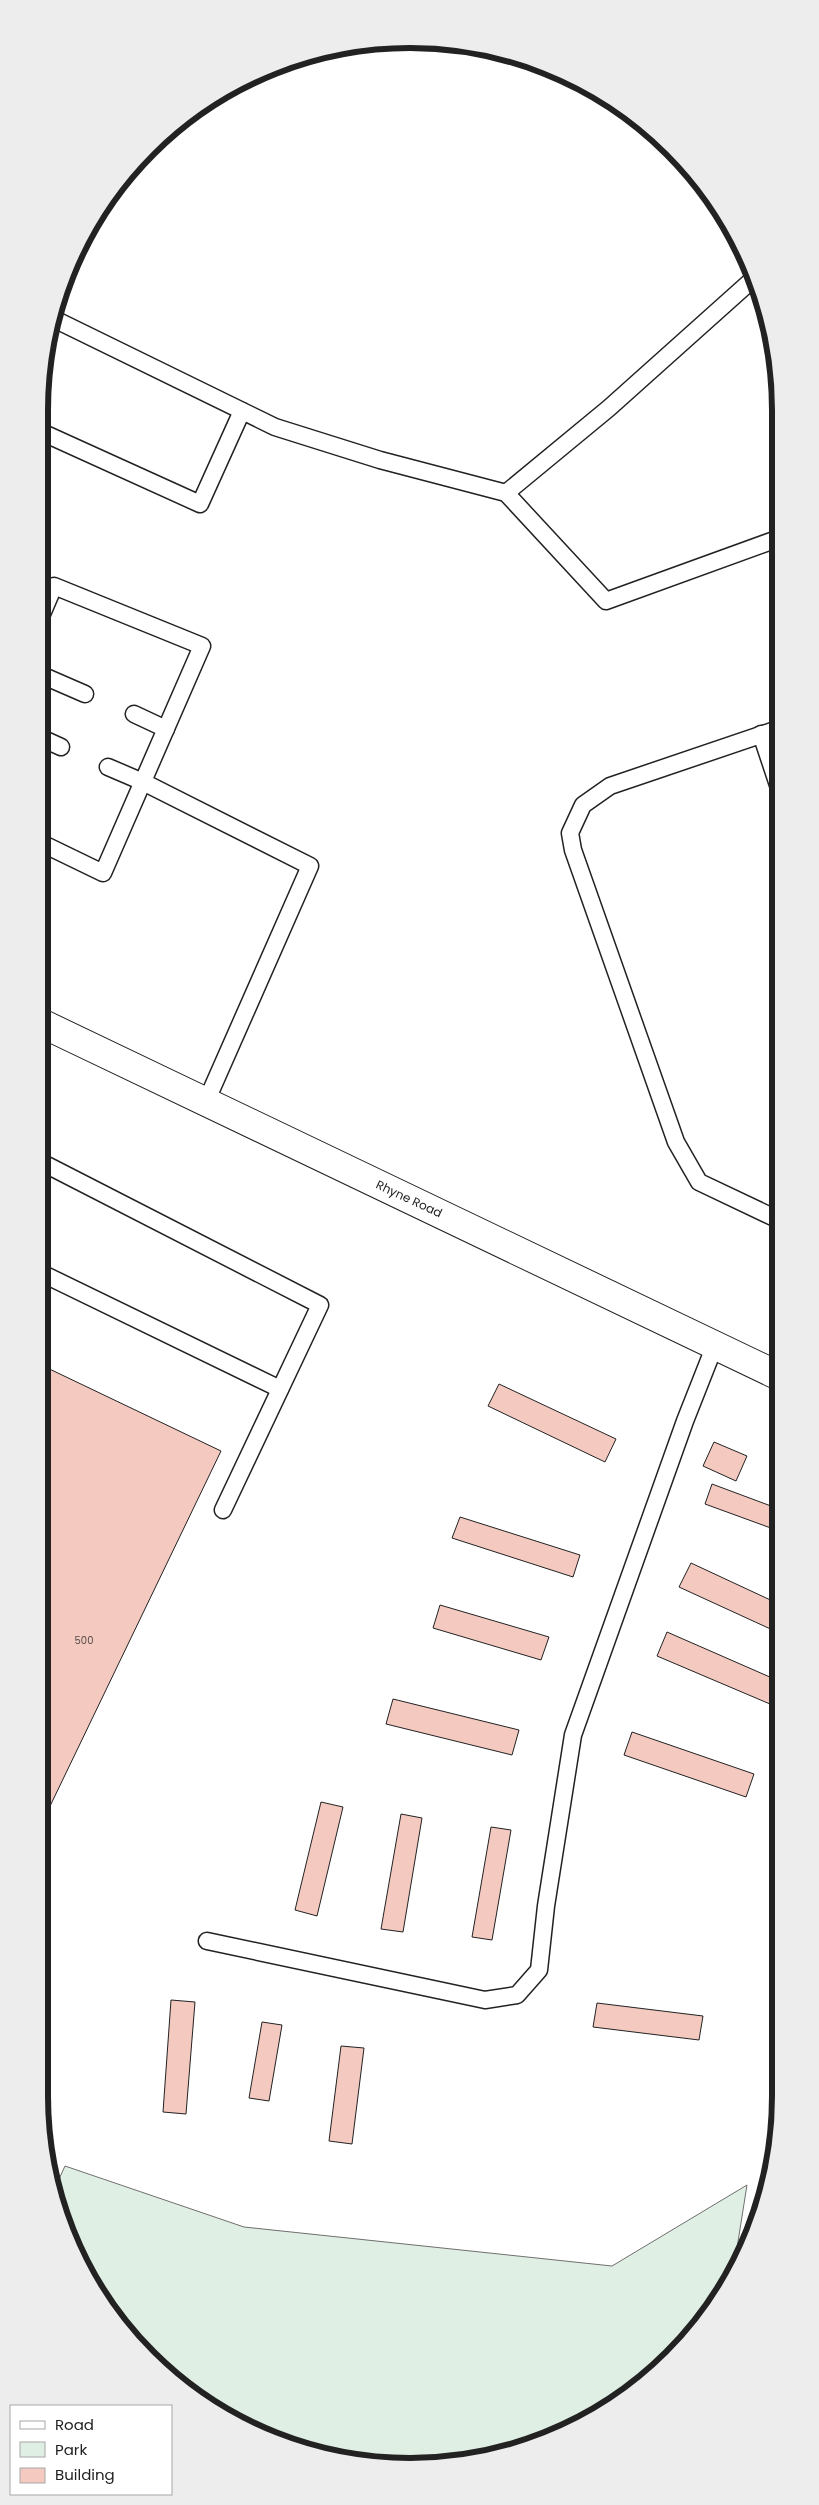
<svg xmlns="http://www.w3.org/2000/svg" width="819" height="2505" font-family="Poppins,sans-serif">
	<rect width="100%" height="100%" fill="#fff"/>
	<path fill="#e0efe3" stroke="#6f6f6f" d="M65 2166 244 2227 612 2266 747 2185 733 2273 718 2301 635 2390 573 2428 506 2454 434 2465 361 2463 245 2428 184 2389 131 2340 67 2237 53 2192Z"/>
	<g fill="#f3c9c0" stroke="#222">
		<path d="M39 1364 221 1451 39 1829Z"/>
		<path d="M499 1384 616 1439 605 1462 488 1406Z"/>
		<path d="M714 1442 747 1456 736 1481 703 1466Z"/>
		<path d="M712 1484 779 1509V1531L705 1504Z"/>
		<path d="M460 1517 580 1555 573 1577 452 1538Z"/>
		<path d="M691 1563 779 1604V1627L777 1632 679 1587Z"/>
		<path d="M440 1605 549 1637 541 1660 433 1628Z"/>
		<path d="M667 1632 779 1681 770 1704 657 1656Z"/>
		<path d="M393 1699 519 1730 512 1755 386 1724Z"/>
		<path d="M632 1732 754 1774 746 1797 624 1755Z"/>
		<path d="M321 1802 343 1807 317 1916 295 1910Z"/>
		<path d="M401 1814 422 1818 403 1932 381 1929Z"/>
		<path d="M491 1827 511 1830 492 1940 472 1937Z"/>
		<path d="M171 2000 195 2002 186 2114 163 2112Z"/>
		<path d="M597 2003 703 2016 699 2040 593 2027Z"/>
		<path d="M262 2022 282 2025 269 2101 249 2098Z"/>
		<path d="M341 2046 364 2048 352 2144 329 2141Z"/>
	</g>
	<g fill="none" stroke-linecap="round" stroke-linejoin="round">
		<g stroke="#222" stroke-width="19">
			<g id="service">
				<path d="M52 318 275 427 380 460 506 493 606 601 777 539"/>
				<path d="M39 431 200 504 242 411"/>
				<path d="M506 493 609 408 752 280"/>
				<path d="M39 621 54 586 202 646 103 873 39 842"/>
				<path d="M39 674 85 694"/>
				<path d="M134 714 166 729"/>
				<path d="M778 729 610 786 583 805 570 833 573 850 676 1142 699 1182 779 1220"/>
				<path d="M761 734 778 785"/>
				<path d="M39 737 61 747"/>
				<path d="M108 767 143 782 310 866 206 1102"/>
				<path d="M39 1161 320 1305 223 1510"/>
				<path d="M39 1272 280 1389"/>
				<path d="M207 1941 485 2000 517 1995 539 1970 546 1906 573 1735 685 1421 715 1345"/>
			</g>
		</g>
		<g stroke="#222" stroke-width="30">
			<path id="tertiary" d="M39 1022 779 1376"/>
		</g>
		<use href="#service" stroke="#fff" stroke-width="16"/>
		<use href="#tertiary" stroke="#fff" stroke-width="28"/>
	</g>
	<g text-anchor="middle" stroke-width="4" stroke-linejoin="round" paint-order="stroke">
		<g font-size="10" fill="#564c4a">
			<text x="84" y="1644">500</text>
		</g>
		<g font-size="12" fill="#222" stroke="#fff">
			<text transform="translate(409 1199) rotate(25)" y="4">Rhyne Road</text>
		</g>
	</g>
	<path d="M0 0H819V2505H0ZM410 48H410A362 362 0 0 1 772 410V2096A362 362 0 0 1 410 2458H410A362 362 0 0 1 48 2096V410A362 362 0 0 1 410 48Z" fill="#ededed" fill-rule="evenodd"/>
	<path fill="none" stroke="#222" stroke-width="6" d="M410 48H410A362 362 0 0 1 772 410V2096A362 362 0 0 1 410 2458H410A362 362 0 0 1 48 2096V410A362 362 0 0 1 410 48Z"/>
	<rect x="10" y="2405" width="162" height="90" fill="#ffffff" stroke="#a7a7a7"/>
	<rect x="20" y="2421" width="25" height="8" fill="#ffffff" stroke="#a7a7a7"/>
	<text x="55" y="2430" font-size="15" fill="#222222">Road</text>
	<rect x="20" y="2442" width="25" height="15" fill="#e0efe3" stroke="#a7a7a7"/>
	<text x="55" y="2455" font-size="15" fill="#222222">Park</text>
	<rect x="20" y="2468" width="25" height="15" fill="#f3c9c0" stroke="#a7a7a7"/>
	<text x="55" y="2480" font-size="15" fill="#222222">Building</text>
</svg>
